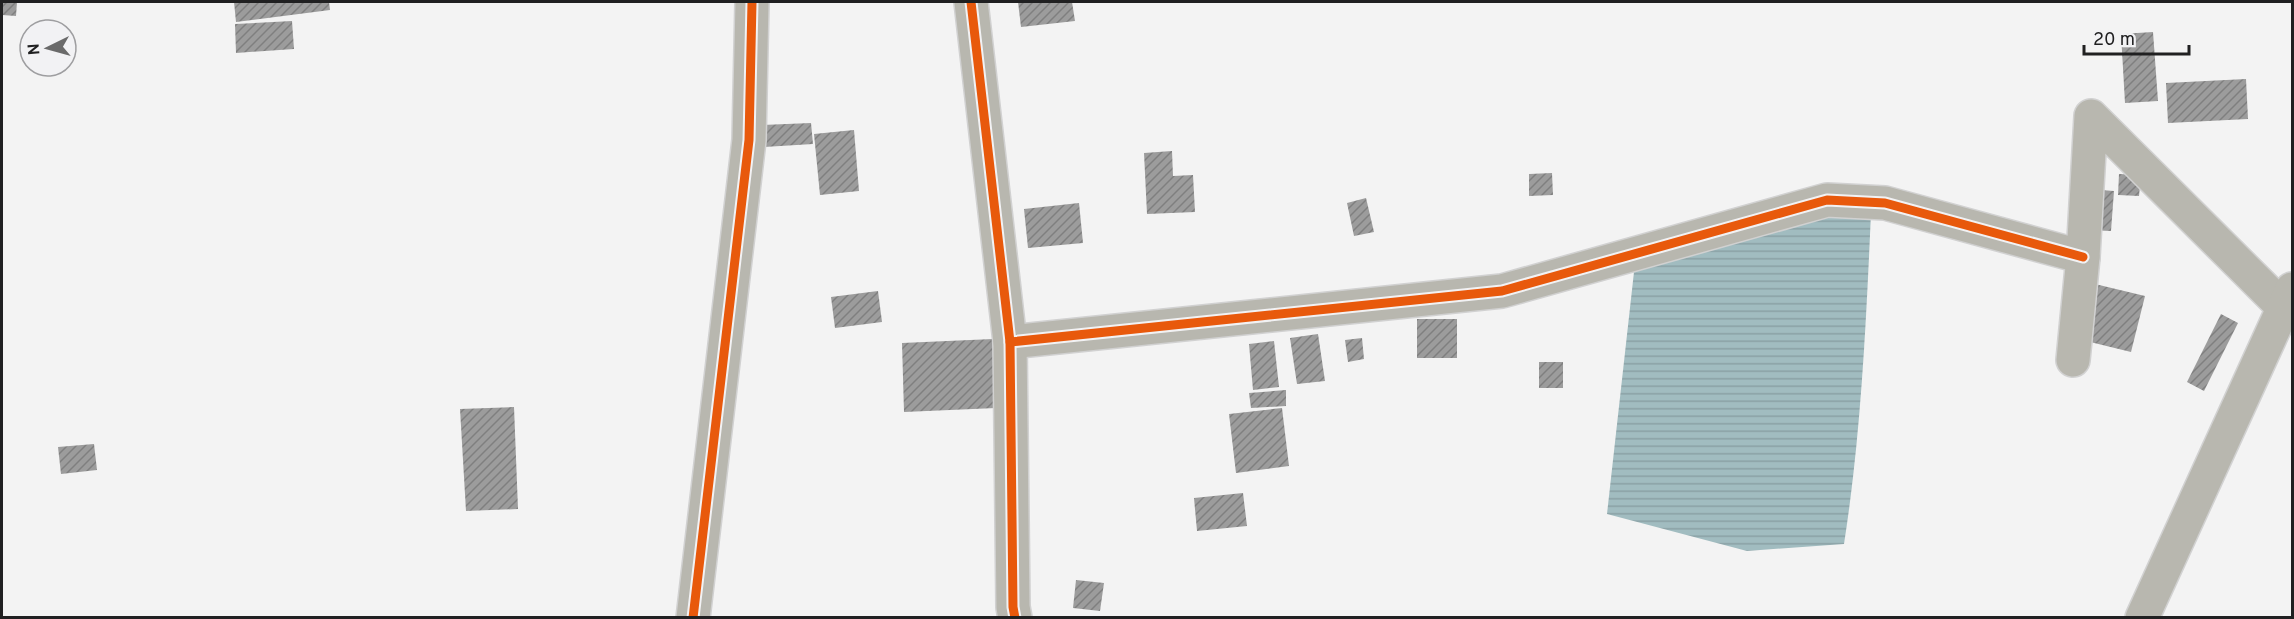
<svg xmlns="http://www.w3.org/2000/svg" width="2294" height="619" font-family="Overpass,sans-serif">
	<defs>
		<pattern id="water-rules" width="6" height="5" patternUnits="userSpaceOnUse" patternTransform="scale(1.5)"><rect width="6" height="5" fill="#a1bcc0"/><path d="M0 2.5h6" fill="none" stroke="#8aa1a5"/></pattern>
		<pattern id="building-hatch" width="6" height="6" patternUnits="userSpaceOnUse" patternTransform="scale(1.5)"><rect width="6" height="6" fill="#9c9c9c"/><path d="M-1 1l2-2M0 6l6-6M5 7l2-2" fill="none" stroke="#7f7f7f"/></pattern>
	</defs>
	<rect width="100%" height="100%" fill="#f3f3f3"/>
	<path fill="url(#water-rules)" d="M1871 213C1866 324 1861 435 1844 544L1747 551 1607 514 1635 263 1784 222Z"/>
	<g fill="url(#building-hatch)">
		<path d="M2 2H17L16 16 2 15Z"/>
		<path d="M234 2H329L330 10 236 22Z"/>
		<path d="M1018 2H1072L1075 21 1021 27Z"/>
		<path d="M292 21 294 49 236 53 235 24Z"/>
		<path d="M2153 32 2158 101 2125 103 2121 34Z"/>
		<path d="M2246 79 2248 119 2168 123 2166 83Z"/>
		<path d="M811 123 813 144 764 147 762 125Z"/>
		<path d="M854 130 859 191 820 195 814 134Z"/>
		<path d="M1172 151 1173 176 1193 175 1195 212 1147 214 1144 153Z"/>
		<path d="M1552 173 1553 195 1529 196V174Z"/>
		<path d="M2119 174 2141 175 2139 196 2118 195Z"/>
		<path d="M2088 189 2114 191 2111 231 2086 230Z"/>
		<path d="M1366 198 1374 232 1354 236 1347 203Z"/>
		<path d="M1079 203 1083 243 1028 248 1024 209Z"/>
		<path d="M2095 284 2145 296 2131 352 2082 340Z"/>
		<path d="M878 291 882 322 835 328 831 297Z"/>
		<path d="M2221 314 2238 323 2204 391 2187 382Z"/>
		<rect x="1417" y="319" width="40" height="39"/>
		<path d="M1318 334 1325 381 1297 384 1290 338Z"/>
		<path d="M1362 338 1364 359 1348 362 1345 340Z"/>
		<path d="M993 339 996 408 904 412 902 343Z"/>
		<path d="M1274 341 1279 387 1253 390 1249 344Z"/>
		<rect x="1539" y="362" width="24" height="26"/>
		<path d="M1286 390V406L1251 408 1249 393Z"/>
		<path d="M514 407 518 509 466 511 460 409Z"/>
		<path d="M1282 408 1289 466 1236 473 1229 414Z"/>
		<path d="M94 444 97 470 61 474 58 447Z"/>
		<path d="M1243 493 1247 526 1197 531 1194 498Z"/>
		<path d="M1076 580 1104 583 1100 611 1073 608Z"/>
	</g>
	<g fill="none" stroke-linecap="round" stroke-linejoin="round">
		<g stroke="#d1d1d1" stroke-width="36">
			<g id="minor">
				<path d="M971 2 1010 342 1013 607 1015 618"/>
				<path d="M1010 342 1502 291 1827 200 1885 203 2083 257"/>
				<path d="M2073 360 2083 257 2091 116 2284 308"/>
				<path d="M693 618 749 140 752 2"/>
				<path d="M2142 618 2292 289"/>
			</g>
		</g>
		<use href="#minor" stroke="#b8b7af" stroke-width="33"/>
		<g stroke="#f2f2f4" stroke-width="13">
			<g id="cycleway">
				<path d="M971 2 1010 342 1013 607 1015 618"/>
				<path d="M1010 342 1502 291 1827 200 1885 203 2083 257"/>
				<path d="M693 618 749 140 752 2"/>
			</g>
		</g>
		<use href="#cycleway" stroke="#e8590c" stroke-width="9"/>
	</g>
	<rect width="2294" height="619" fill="none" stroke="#202021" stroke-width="6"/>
	<g transform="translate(48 48) rotate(265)"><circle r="28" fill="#f2f2f4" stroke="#9e9ea0" stroke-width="1.5"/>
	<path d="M0-4.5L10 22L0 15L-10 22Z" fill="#6a6a6a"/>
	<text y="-9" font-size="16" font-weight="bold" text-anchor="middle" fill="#202021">N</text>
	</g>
	<path d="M2084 45v9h105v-9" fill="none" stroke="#202021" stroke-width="3"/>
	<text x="2093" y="45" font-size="18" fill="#202021" stroke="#f2f2f4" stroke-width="4.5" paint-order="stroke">20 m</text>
</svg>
